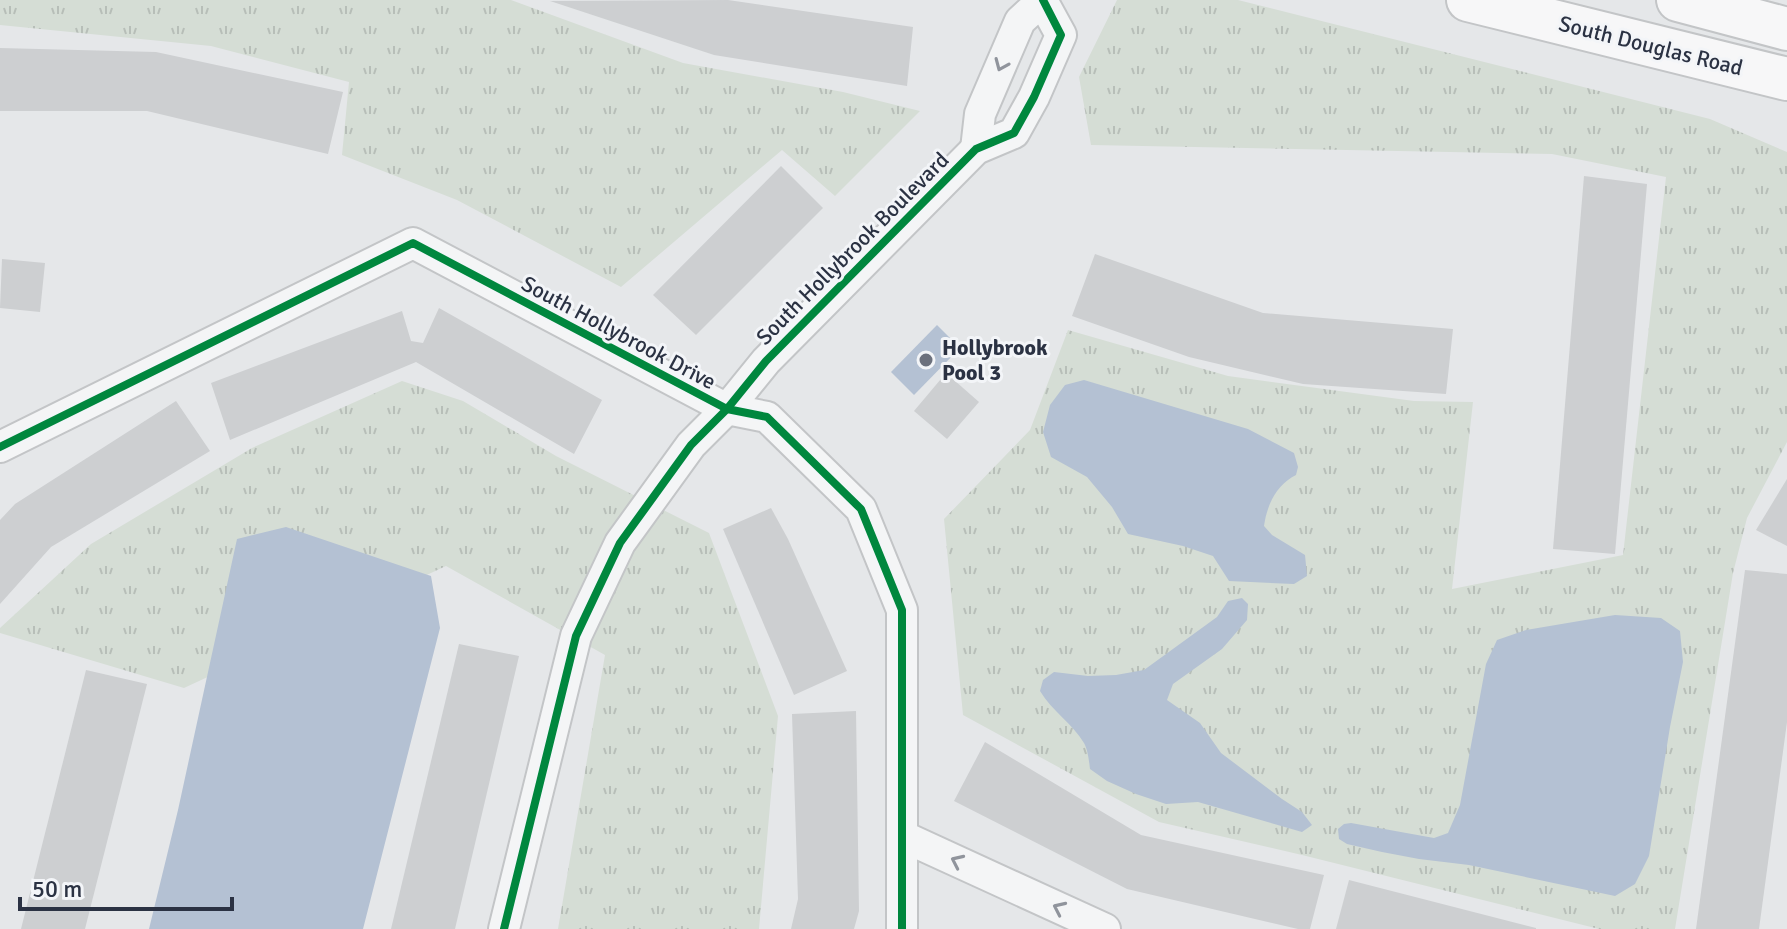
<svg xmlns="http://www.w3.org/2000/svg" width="1787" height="929" font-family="Signika,sans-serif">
	<defs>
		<pattern id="grass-tufts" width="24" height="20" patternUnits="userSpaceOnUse" patternTransform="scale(2)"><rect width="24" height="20" fill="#d5ddd5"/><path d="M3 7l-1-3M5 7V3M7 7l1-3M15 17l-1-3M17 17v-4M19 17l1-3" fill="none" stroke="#b7beb8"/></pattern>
	</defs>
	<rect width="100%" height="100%" fill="#e5e7e9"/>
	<g fill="url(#grass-tufts)">
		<path d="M0 0H511L683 63 843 92 920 111 835 196 782 150 621 287 457 200 342 155 349 82 211 46 0 25Z"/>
		<path d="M1117 0H1238L1710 119 1787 152V442L1747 518 1733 573 1675 929H1599L1302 855 1159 822 963 715 944 519 1030 430 1068 330 1228 376 1414 401 1473 402 1452 589 1623 555 1666 177 1552 154 1091 145 1079 77Z"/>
		<path d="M402 381 463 401 556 456 709 533 778 716 759 929H558L605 655 446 566 184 688 0 633V628L91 544 252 448Z"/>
	</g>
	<g fill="#b4c1d3">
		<path d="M937 325 960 348 914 395 891 372Z"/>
		<path d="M1084 380 1248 429 1294 453 1298 467 1296 475C1276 485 1267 505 1264 526L1272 535 1305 555 1307 576 1294 584 1229 581 1213 556 1183 546 1128 534 1112 507 1087 477 1051 457 1043 432 1050 405 1065 385Z"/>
		<path d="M286 527 431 576 440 628 363 929H149L178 810 237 539Z"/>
		<path d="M1242 598 1248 604 1247 620 1222 649 1173 684 1167 700 1200 723 1221 753 1282 799 1302 812 1312 825 1302 832 1198 802 1166 804 1136 794 1107 781 1090 769C1089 761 1088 750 1084 743 1073 724 1052 711 1040 691L1043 680 1054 672 1088 676 1116 675 1144 670 1217 617 1228 601Z"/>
		<path d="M1615 615 1661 618 1680 631 1683 662 1670 727 1649 856 1635 884 1615 896 1469 865 1419 859 1382 852 1347 844 1339 839 1338 829 1344 824 1351 823 1434 838 1448 833 1460 805 1486 664 1497 640 1526 630Z"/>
	</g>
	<g fill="#cdcfd1">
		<path d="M728 0 913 27 907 86 714 55 550 1Z"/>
		<path d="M0 48 156 52 343 92 328 154 147 111H0Z"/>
		<path d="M781 166 823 208 696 335 653 295Z"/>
		<path d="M1584 176 1647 184 1615 554 1553 549Z"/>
		<path d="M1095 254 1263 313 1453 329 1446 394 1303 384 1189 357 1072 316Z"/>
		<path d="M2 259 45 263 40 312 0 308Z"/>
		<path d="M439 308 602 400 574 454 416 362 230 440 211 383 402 311 411 341 423 343Z"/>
		<path d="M946 373 979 402 947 439 914 411Z"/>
		<path d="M176 401 210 451 51 547 0 604V520L15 504Z"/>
		<path d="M1787 479V546L1756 530Z"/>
		<path d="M771 508 788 539 847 671 794 695 723 529Z"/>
		<path d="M1745 570 1787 574V722L1759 929H1696Z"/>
		<path d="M459 644 519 656 455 929H391Z"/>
		<path d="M86 670 147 684 85 929H21Z"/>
		<path d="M856 711 859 911 854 929H791L798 899 792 714Z"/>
		<path d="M985 742 1141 835 1324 875 1310 929H1298L1127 889 954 801Z"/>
		<path d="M1349 880 1536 928V929H1336Z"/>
	</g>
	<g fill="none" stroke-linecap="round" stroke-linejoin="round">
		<g stroke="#c3c5c7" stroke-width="34">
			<g id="street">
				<path d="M976 149 980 114 1020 21 1043 0"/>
				<path d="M0 447 413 243 727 409 767 417 861 509 902 610V929"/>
				<path d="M902 836 1105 929"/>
				<path d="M504 929 576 636 620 543 691 445 727 409 766 361 976 149 1014 133 1034 97 1061 35 1043 2"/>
			</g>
		</g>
		<g stroke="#c3c5c7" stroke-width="46">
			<g id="secondary">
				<path d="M1468 0 1787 79"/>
				<path d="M1678 0 1787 29"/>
			</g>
		</g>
		<use href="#street" stroke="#f4f5f6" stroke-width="30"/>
		<use href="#secondary" stroke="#f7f7f8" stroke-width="42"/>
		<g stroke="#f3f5f8" stroke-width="13">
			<g id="cycleway">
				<path d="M0 447 413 243 727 409 767 417 861 509 902 610V929"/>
				<path d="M504 929 576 636 620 543 691 445 727 409 766 361 976 149 1014 133 1034 97 1061 35 1043 0"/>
			</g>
		</g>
		<use href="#cycleway" stroke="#00873e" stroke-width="8"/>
	</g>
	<defs><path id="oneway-chevron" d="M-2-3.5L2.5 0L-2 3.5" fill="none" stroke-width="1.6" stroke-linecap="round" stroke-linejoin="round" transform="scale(2)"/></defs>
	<g stroke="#90949c">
		<use href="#oneway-chevron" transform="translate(1001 65) rotate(113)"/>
		<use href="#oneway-chevron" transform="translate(957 861) rotate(-155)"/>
		<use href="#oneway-chevron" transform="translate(1059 908) rotate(-155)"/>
	</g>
	<circle fill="#6c717d" stroke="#f3f5f8" stroke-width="3" cx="926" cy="360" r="8"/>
	<g text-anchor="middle" stroke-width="6" stroke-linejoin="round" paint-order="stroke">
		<g font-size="22" fill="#2b3243" stroke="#f3f5f8">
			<text transform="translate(1651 45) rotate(14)" y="8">South Douglas Road</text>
			<text transform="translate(852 248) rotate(-45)" y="8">South Hollybrook Boulevard</text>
			<text transform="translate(619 332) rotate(28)" y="8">South Hollybrook Drive</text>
		</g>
		<g font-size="22" font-weight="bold" fill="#2b3243" stroke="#f3f5f8" text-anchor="start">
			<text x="942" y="355">Hollybrook<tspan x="942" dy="25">Pool 3</tspan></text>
		</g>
	</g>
	<path d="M20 897v12h212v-12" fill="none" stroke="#2b3243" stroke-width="4"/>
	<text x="32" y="897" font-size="24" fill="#2b3243" stroke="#f3f5f8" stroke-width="6" paint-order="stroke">50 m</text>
</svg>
